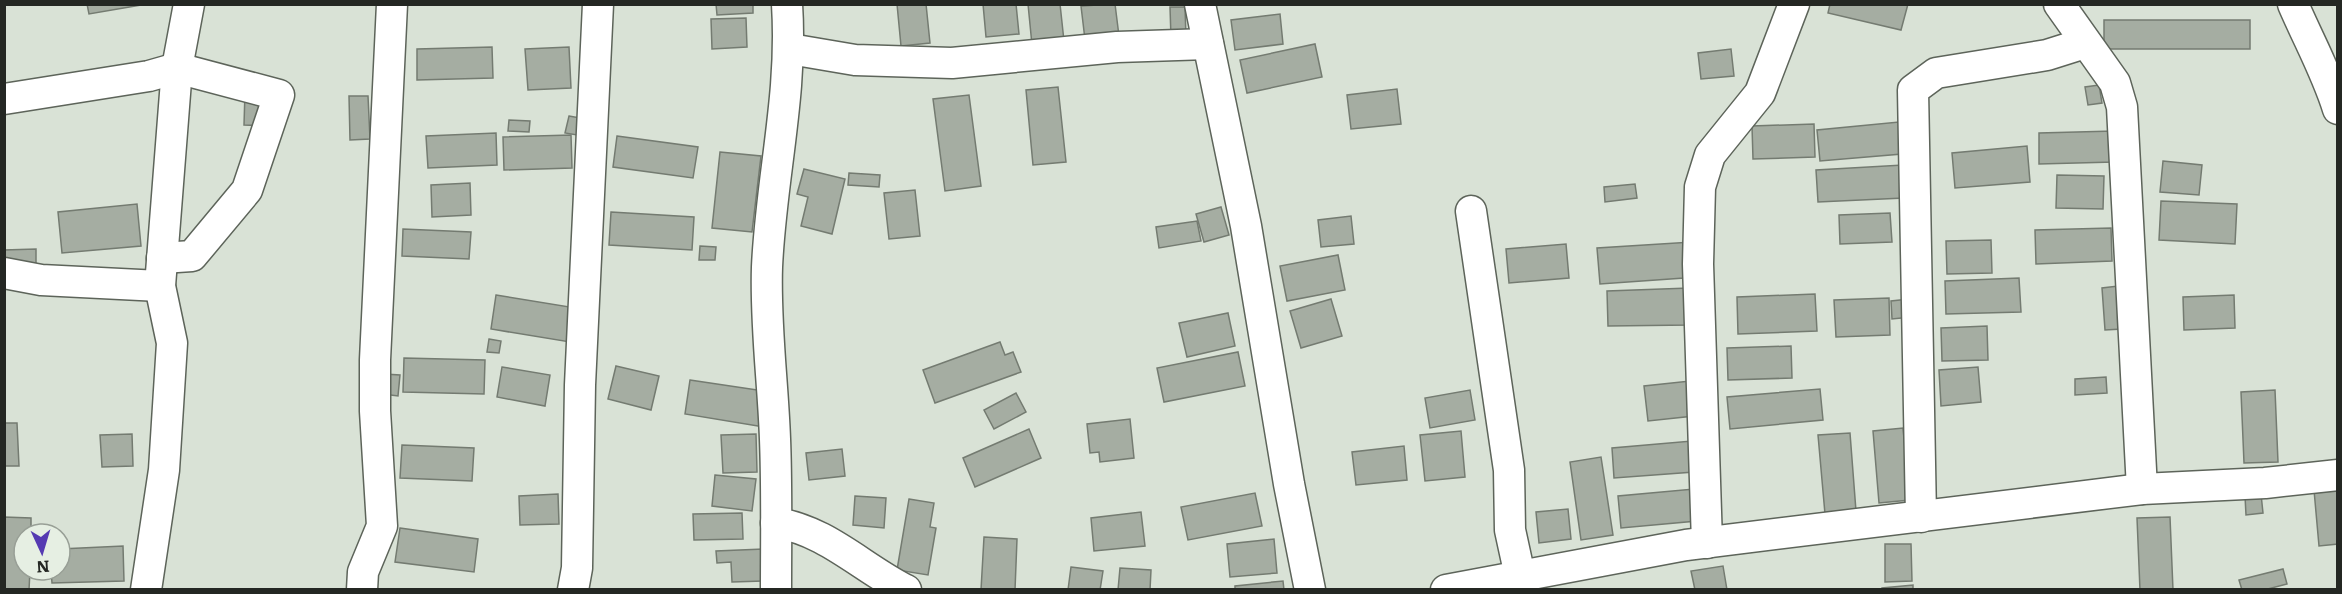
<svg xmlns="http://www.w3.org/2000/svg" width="2342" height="594" font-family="Literata,serif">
	<rect width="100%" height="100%" fill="#d9e2d6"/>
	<g fill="#a5ada2" stroke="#747b71" stroke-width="1.5">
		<path d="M87 4H147L89 14Z"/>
		<path d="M716 4H753V13L717 15Z"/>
		<path d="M897 4H926L930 43 901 46Z"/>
		<path d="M983 4H1016L1019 34 986 37Z"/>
		<path d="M1028 4H1060L1064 41 1032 45Z"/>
		<path d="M1115 4 1120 44 1086 48 1081 6Z"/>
		<path d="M1830 4H1908L1901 30 1828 13Z"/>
		<path d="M1170 7H1185L1186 38H1171Z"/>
		<path d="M1280 14 1283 44 1235 50 1231 20Z"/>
		<path d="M746 18 747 47 712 49 711 19Z"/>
		<rect x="2104" y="20" width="146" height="29"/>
		<path d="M1315 44 1322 77 1247 93 1240 60Z"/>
		<path d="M492 47 493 78 417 80V49Z"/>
		<path d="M569 47 571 88 528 90 525 49Z"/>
		<path d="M1731 49 1734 76 1701 79 1698 53Z"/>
		<path d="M2099 85 2102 103 2088 105 2085 87Z"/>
		<path d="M1058 87 1066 162 1033 165 1026 90Z"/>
		<path d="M1397 89 1401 124 1351 129 1347 95Z"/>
		<path d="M245 92 271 93 270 126 244 125Z"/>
		<path d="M969 95 981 186 945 191 933 99Z"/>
		<path d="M349 96H368L370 139 350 140Z"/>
		<path d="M569 116 586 119 583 136 565 133Z"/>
		<path d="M509 120 530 121 529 132 508 131Z"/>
		<path d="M1899 122 1902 154 1820 161 1817 130Z"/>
		<path d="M1814 124 1815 157 1753 159 1752 126Z"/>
		<path d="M2114 131V162L2039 164V133Z"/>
		<path d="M496 133 497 165 428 168 426 136Z"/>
		<path d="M571 135 572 168 504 170 503 137Z"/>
		<path d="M617 136 698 147 693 178 613 167Z"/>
		<path d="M2027 146 2030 182 1955 188 1952 153Z"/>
		<path d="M720 152 761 156 752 232 712 228Z"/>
		<path d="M2163 161 2202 165 2199 195 2160 192Z"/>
		<path d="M1903 165 1904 198 1818 202 1816 170Z"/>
		<path d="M804 169 845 179 832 234 801 226 808 197 797 194Z"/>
		<path d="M849 173 880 175 879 187 848 185Z"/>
		<path d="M2057 175 2104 176 2103 209 2056 208Z"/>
		<path d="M470 183 471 215 432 217 431 185Z"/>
		<path d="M1635 184 1637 198 1605 202 1604 187Z"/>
		<path d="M915 190 920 236 889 239 884 193Z"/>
		<path d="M2161 201 2237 204 2235 244 2159 240Z"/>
		<path d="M137 204 141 246 62 253 58 212Z"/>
		<path d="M1221 207 1229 235 1204 242 1196 214Z"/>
		<path d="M611 212 694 217 692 250 609 245Z"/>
		<path d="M1890 213 1892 242 1840 244 1839 215Z"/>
		<path d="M1351 216 1354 244 1321 247 1318 220Z"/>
		<path d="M1197 221 1201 241 1159 248 1156 227Z"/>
		<path d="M2111 228 2112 261 2036 264 2035 230Z"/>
		<path d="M403 229 471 232 469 259 402 256Z"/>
		<path d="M1991 240 1992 273 1947 274 1946 241Z"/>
		<path d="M1692 242 1693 262 1683 263 1684 278 1600 284 1597 248Z"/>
		<path d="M1566 244 1569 278 1509 283 1506 249Z"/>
		<path d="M700 246 716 247 715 260H699Z"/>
		<path d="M36 249V265L4 266V250Z"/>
		<path d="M1338 255 1345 290 1287 301 1280 266Z"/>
		<path d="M2019 278 2021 312 1946 314 1945 281Z"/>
		<path d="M2118 286 2122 329 2105 330 2102 288Z"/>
		<path d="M1689 288 1690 325 1608 326 1607 291Z"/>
		<path d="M1815 294 1817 331 1738 334 1737 297Z"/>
		<path d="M496 295 576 308 570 342 491 329Z"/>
		<path d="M2234 295 2235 328 2184 330 2183 297Z"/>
		<path d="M1889 298 1890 335 1836 337 1834 300Z"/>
		<path d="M1331 299 1342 336 1301 348 1290 311Z"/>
		<path d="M1909 299 1911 317 1892 319 1891 301Z"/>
		<path d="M1228 313 1235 346 1187 357 1179 323Z"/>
		<path d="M1987 326 1988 360 1942 361 1941 328Z"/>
		<path d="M489 339 501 341 499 353 487 352Z"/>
		<path d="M1000 342 1005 355 1013 352 1021 372 935 403 923 370Z"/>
		<path d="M1791 346 1792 378 1728 380 1727 348Z"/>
		<path d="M1238 352 1245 386 1164 402 1157 368Z"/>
		<path d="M404 358 485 360 484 394 403 392Z"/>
		<path d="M616 366 659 376 651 410 608 399Z"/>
		<path d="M502 367 550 375 545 406 497 397Z"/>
		<path d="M1978 367 1981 402 1941 406 1939 370Z"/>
		<path d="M384 374 400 375 398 396 383 394Z"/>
		<path d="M2106 377 2107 393 2075 395V379Z"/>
		<path d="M690 380 770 392 764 427 685 414Z"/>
		<path d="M1690 381 1694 416 1648 421 1644 386Z"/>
		<path d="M1820 389 1823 420 1730 429 1727 397Z"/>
		<path d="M1470 390 1475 420 1430 428 1425 398Z"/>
		<path d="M2275 390 2278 462 2244 463 2241 392Z"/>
		<path d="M1016 393 1026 412 994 429 984 410Z"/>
		<path d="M1130 419 1134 458 1100 462 1099 452 1090 453 1087 424Z"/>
		<path d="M4 423H17L19 466H4Z"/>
		<path d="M1903 428 1910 500 1879 503 1873 431Z"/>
		<path d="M1029 429 1041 458 975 487 963 458Z"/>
		<path d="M1461 431 1465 477 1425 481 1420 435Z"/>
		<path d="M1850 433 1856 511 1825 514 1818 435Z"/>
		<path d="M132 434 133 466 102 467 100 435Z"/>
		<path d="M756 434 757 472 723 473 721 435Z"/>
		<path d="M1692 441 1694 472 1614 478 1612 448Z"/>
		<path d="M402 445 474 448 472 481 400 478Z"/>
		<path d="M1404 446 1407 480 1356 485 1352 452Z"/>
		<path d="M842 449 845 476 809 480 806 453Z"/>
		<path d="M1601 457 1613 535 1581 540 1570 462Z"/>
		<path d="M715 475 756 479 752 511 712 506Z"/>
		<path d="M2338 487V544L2319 546 2314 490Z"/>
		<path d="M1694 489 1697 521 1621 528 1618 496Z"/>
		<path d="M1255 493 1262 526 1188 540 1181 507Z"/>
		<path d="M558 494 559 524 520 525 519 496Z"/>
		<path d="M2261 494 2263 513 2246 515 2245 496Z"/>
		<path d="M855 496 886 498 884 528 853 525Z"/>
		<path d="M909 499 934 503 930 527 936 528 928 575 897 570Z"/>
		<path d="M1568 509 1571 539 1539 543 1536 512Z"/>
		<path d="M1141 512 1145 546 1094 551 1091 518Z"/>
		<path d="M742 513 743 539 694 540 693 514Z"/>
		<path d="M4 517 31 518V534H24V570H30L29 590H4Z"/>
		<path d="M2170 517 2173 590H2140L2137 518Z"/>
		<path d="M400 528 478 539 474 572 395 562Z"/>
		<path d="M984 537 1017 539 1015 590H981Z"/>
		<path d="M1274 539 1277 573 1230 577 1227 544Z"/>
		<path d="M1885 544H1911L1912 581 1885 582Z"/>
		<path d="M123 546 124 581 52 583 51 570H60V549Z"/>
		<path d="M765 549 766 581 732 582 731 562 717 563 716 551Z"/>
		<path d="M1723 566 1727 590H1695L1691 571Z"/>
		<path d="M1071 567 1103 571 1100 590H1068Z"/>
		<path d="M1120 568 1151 570 1150 590H1118Z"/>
		<path d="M2283 569 2287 584 2264 590H2242L2239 580Z"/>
		<path d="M1283 581 1284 590H1235V586Z"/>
		<path d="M1913 585V590H1882V588Z"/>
	</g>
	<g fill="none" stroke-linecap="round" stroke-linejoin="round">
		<g stroke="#5d645a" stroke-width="33">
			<g id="minor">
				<path d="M1200 4 1246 226 1289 484 1310 590"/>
				<path d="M2059 4 2115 83 2122 107 2142 489"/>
				<path d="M2293 4C2308 39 2327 73 2338 109"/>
				<path d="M790 49 855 60 952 63 1117 47 1208 44"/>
				<path d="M4 99 149 76 177 68 279 95 247 190 192 256 162 258"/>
				<path d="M1471 211 1509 470 1510 530 1520 576"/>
				<path d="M4 273 41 280 160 286"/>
				<path d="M1921 517 1913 90 1936 73 2047 55 2085 43"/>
				<path d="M776 523C826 530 862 568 906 590"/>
				<path d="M1707 543 1698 264 1700 187 1710 155 1760 93 1794 4"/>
				<path d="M146 590 164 470 172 343 160 286 177 68 189 4"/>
				<path d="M362 590 363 572 382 526 375 411V360L392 4"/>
				<path d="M573 590 577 568 580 385 598 4"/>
				<path d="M776 590C776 540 777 489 775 439 773 382 765 325 767 267 771 177 793 96 787 4"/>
				<path d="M1446 590 1686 545 2142 489 2265 483 2338 475"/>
			</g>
		</g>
		<use href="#minor" stroke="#fff" stroke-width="30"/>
	</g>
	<rect width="2342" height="594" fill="none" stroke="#242723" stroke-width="12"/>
	<g transform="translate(42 552) rotate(176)"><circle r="28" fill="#e6efe3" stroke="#989f96" stroke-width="1.5"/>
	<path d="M0-4.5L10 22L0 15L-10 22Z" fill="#553ab2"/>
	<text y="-9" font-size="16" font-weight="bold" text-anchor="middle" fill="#242723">N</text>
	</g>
</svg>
